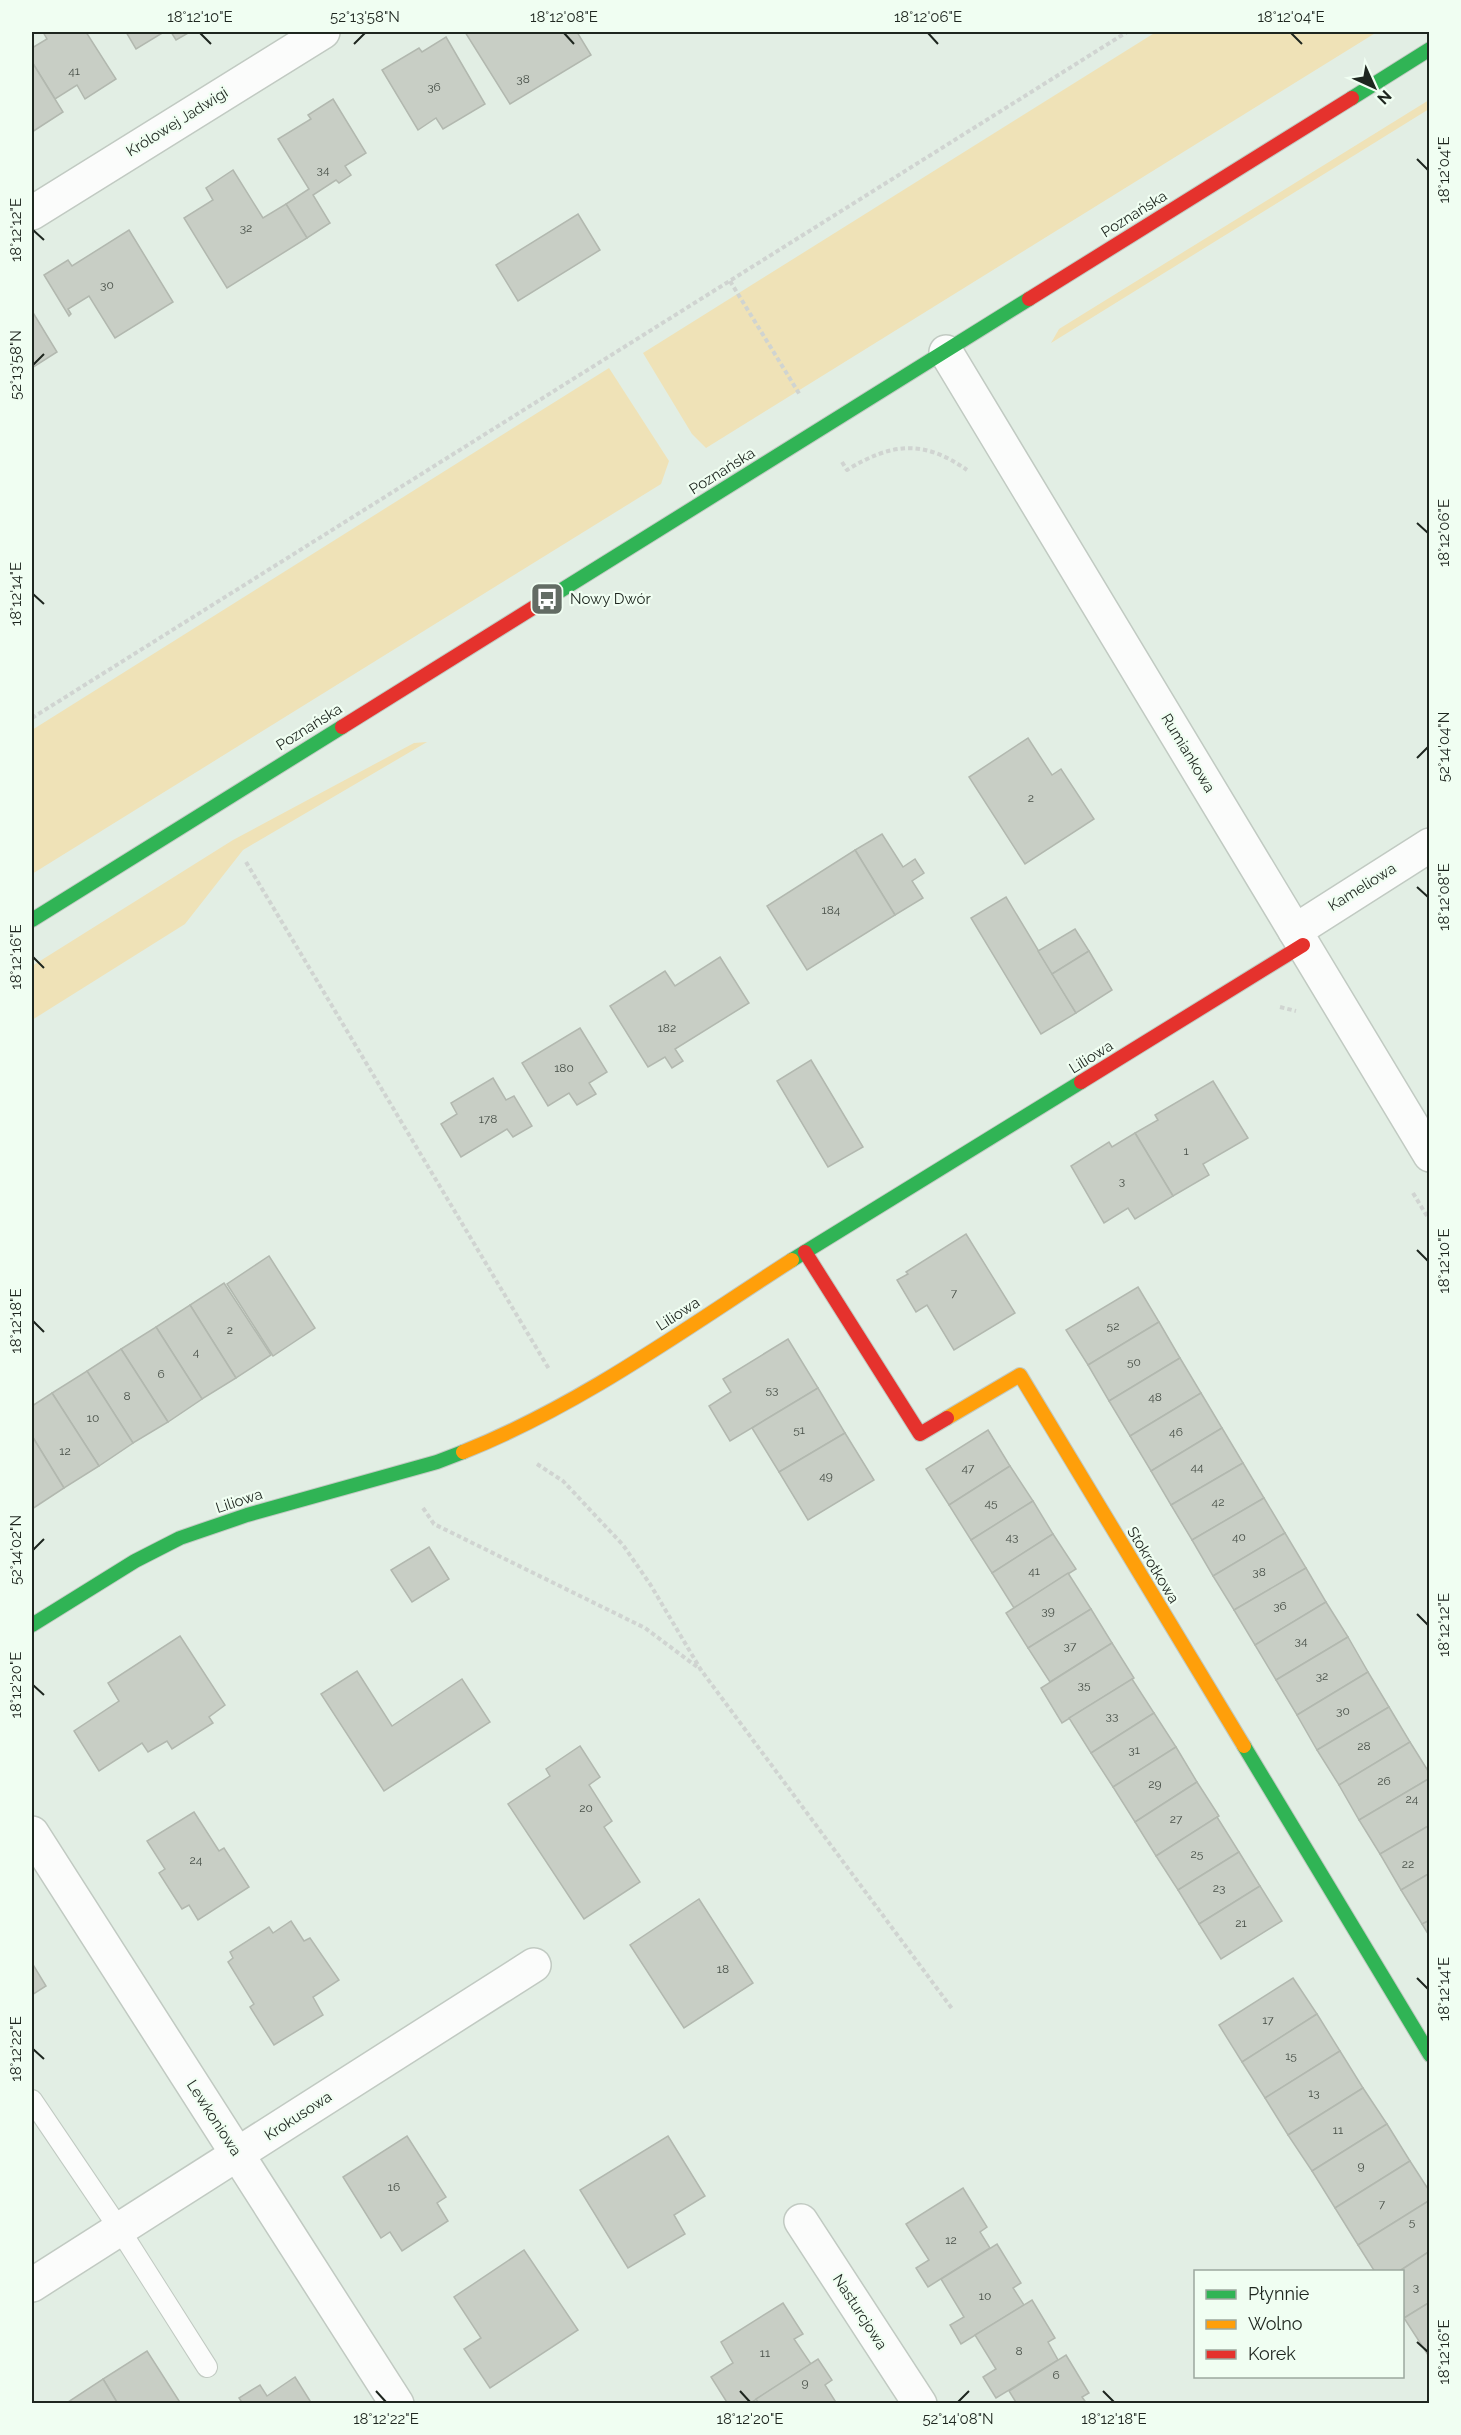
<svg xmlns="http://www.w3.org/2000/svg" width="1461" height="2435" font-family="Raleway,sans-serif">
	<rect width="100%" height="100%" fill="#e2eee4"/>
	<g fill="#efe2b7">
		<path d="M1156 32H1377L706 448 692 434 643 353Z"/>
		<path d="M1429 100V109L1051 343 1059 329Z"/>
		<path d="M609 368 669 461 661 484 32 874V730Z"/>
		<path d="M427 742 243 850 185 924 32 1020V966L233 840 414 743Z"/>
	</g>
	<g fill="#c8cec5" stroke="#b2b8af" stroke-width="1.5">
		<path d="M43 32H86L116 79 85 99 77 85 55 99 32 62V48L47 39Z"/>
		<path d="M126 32H164L136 49Z"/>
		<path d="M171 32H190L176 40Z"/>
		<path d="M465 32H577L591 55 510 104Z"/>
		<path d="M446 37 485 104 443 129 436 118 418 130 382 70 419 48 422 52Z"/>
		<path d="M32 62 63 112 32 132Z"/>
		<path d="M333 99 366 153 345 166 351 175 339 183 336 180 313 195 330 223 307 238 286 204 309 189 278 139 311 119 308 115Z"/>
		<path d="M233 170 263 218 286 204 307 238 227 288 184 218 213 200 206 188Z"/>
		<path d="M578 214 600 250 518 301 496 265Z"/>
		<path d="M129 230 173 302 115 338 89 296 68 309 71 314 69 316 44 275 68 260 72 266Z"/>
		<path d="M32 311 57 352 32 368Z"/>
		<path d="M1028 738 1052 775 1061 769 1094 819 1025 864 969 777Z"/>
		<path d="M882 834 903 867 915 859 924 873 912 881 923 898 895 915 855 850Z"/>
		<path d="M855 850 895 915 807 970 767 906Z"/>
		<path d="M1006 897 1076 1013 1041 1034 971 918Z"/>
		<path d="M1075 929 1089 951 1052 974 1038 951Z"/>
		<path d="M1089 951 1112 990 1076 1013 1052 974Z"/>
		<path d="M720 957 749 1003 675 1049 683 1061 672 1068 665 1057 648 1067 610 1006 665 971 675 986Z"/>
		<path d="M580 1028 607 1072 589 1083 596 1094 577 1105 569 1093 548 1106 522 1063Z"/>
		<path d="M811 1060 863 1147 828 1167 777 1081Z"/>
		<path d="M493 1078 506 1100 514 1096 532 1126 513 1137 507 1129 461 1157 441 1124 457 1114 451 1103Z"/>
		<path d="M1213 1081 1248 1138 1203 1164 1209 1175 1173 1196 1135 1133 1158 1120 1155 1115Z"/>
		<path d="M1135 1133 1173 1196 1135 1219 1128 1208 1104 1223 1071 1166 1109 1142 1112 1147Z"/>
		<path d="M966 1234 1015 1313 954 1350 927 1305 916 1312 897 1280 908 1274 906 1272Z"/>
		<path d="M269 1256 315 1328 273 1356 227 1284Z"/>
		<path d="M224 1283 271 1355 236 1378 190 1305Z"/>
		<path d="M1138 1287 1159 1322 1088 1365 1066 1330Z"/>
		<path d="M190 1305 236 1378 202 1399 156 1327Z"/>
		<path d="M1159 1322 1180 1358 1109 1401 1088 1365Z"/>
		<path d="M156 1327 202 1399 168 1422 121 1349Z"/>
		<path d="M788 1339 818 1388 730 1441 709 1406 731 1392 723 1379Z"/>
		<path d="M121 1349 168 1422 133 1443 87 1371Z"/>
		<path d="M1180 1358 1201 1393 1130 1436 1109 1401Z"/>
		<path d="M87 1371 133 1443 99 1466 52 1393Z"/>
		<path d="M818 1388 845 1433 779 1472 752 1428Z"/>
		<path d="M52 1393 99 1466 64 1488 32 1436V1406Z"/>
		<path d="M1201 1393 1222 1428 1151 1471 1130 1436Z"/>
		<path d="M1222 1428 1243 1463 1171 1505 1151 1471Z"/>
		<path d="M988 1430 1010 1466 949 1505 926 1469Z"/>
		<path d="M845 1433 874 1480 808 1520 779 1472Z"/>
		<path d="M32 1436 64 1488 32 1509Z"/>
		<path d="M1243 1463 1264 1498 1192 1540 1171 1505Z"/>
		<path d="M1010 1466 1033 1501 971 1540 949 1505Z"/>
		<path d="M1264 1498 1285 1533 1213 1576 1192 1540Z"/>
		<path d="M1033 1501 1053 1534 992 1573 971 1540Z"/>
		<path d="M1285 1533 1306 1568 1234 1610 1213 1576Z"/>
		<path d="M1053 1534 1076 1569 1014 1608 992 1573Z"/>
		<path d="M429 1547 449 1579 412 1602 391 1570Z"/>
		<path d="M1306 1568 1326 1602 1255 1645 1234 1610Z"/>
		<path d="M1068 1573 1091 1609 1028 1648 1006 1613Z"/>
		<path d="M1326 1602 1348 1637 1276 1680 1255 1645Z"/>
		<path d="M1091 1609 1112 1643 1050 1682 1028 1648Z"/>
		<path d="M180 1636 225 1705 209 1717 213 1723 172 1749 167 1741 148 1752 142 1743 99 1771 74 1731 119 1701 108 1683Z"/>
		<path d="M1348 1637 1368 1672 1297 1715 1276 1680Z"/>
		<path d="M1112 1643 1134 1678 1062 1723 1041 1688Z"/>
		<path d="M357 1671 392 1726 462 1679 490 1722 384 1791 321 1694Z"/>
		<path d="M1368 1672 1389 1707 1317 1750 1297 1715Z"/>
		<path d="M1132 1679 1154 1713 1091 1753 1069 1718Z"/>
		<path d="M1389 1707 1410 1742 1339 1785 1317 1750Z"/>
		<path d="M1154 1713 1176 1747 1113 1787 1091 1753Z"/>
		<path d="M1410 1742 1430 1774V1778L1359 1820 1339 1785Z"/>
		<path d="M580 1746 600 1777 589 1785 612 1821 604 1827 640 1882 584 1919 508 1804 550 1776 546 1769Z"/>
		<path d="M1176 1747 1197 1782 1135 1822 1113 1787Z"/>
		<path d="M1430 1778V1825L1380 1854 1359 1820Z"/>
		<path d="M1197 1782 1219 1816 1156 1856 1135 1822Z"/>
		<path d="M194 1812 219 1851 224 1848 249 1887 198 1920 189 1905 182 1909 159 1873 165 1869 147 1841Z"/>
		<path d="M1217 1817 1239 1852 1178 1890 1156 1856Z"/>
		<path d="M1430 1825V1873L1401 1890 1380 1854Z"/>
		<path d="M1239 1852 1260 1886 1199 1924 1178 1890Z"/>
		<path d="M1430 1873V1920L1422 1924 1401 1890Z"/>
		<path d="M1260 1886 1282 1921 1221 1959 1199 1924Z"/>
		<path d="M699 1899 753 1983 684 2028 630 1945Z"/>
		<path d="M1430 1920V1937L1422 1924Z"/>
		<path d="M291 1921 304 1941 310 1938 339 1980 313 1997 323 2015 274 2045 250 2007 254 2004 228 1962 233 1958 230 1952 269 1927 273 1933Z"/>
		<path d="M32 1963 46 1986 32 1995Z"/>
		<path d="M1293 1978 1317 2014 1242 2062 1219 2025Z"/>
		<path d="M1317 2014 1340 2051 1265 2098 1242 2062Z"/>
		<path d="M1340 2051 1363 2088 1288 2135 1265 2098Z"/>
		<path d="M1363 2088 1387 2124 1312 2171 1288 2135Z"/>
		<path d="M1387 2124 1410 2161 1335 2208 1312 2171Z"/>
		<path d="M407 2136 446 2197 437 2203 448 2221 402 2251 390 2232 381 2238 343 2177Z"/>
		<path d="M668 2136 705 2196 674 2215 685 2234 628 2268 580 2190Z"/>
		<path d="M1410 2161 1430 2192V2200L1358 2245 1335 2208Z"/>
		<path d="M963 2188 987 2227 980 2232 990 2248 928 2287 916 2268 929 2260 906 2224Z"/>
		<path d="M1430 2200V2251L1398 2272H1375L1358 2245Z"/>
		<path d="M997 2244 1021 2283 1013 2288 1024 2305 961 2344 950 2325 964 2317 941 2279Z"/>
		<path d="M524 2250 578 2330 490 2388 464 2349 481 2338 454 2297Z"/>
		<path d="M1430 2251V2302L1404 2318 1402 2272H1398Z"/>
		<path d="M1032 2300 1055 2338 1048 2342 1058 2360 996 2398 983 2377 996 2369 975 2335Z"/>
		<path d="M1430 2302V2354L1428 2355 1404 2318Z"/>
		<path d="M783 2303 803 2334 794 2339 811 2364 749 2404H728L711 2377 733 2363 721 2342Z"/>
		<path d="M147 2351 181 2404H118L103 2379Z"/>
		<path d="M1066 2355 1089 2393 1082 2397 1087 2404H1017L1009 2391Z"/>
		<path d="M818 2359 832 2380 825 2385 837 2404H759L756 2399Z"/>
		<path d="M295 2377 312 2404H243L239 2398 260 2385 267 2396Z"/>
		<path d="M103 2379 118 2404H65Z"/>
	</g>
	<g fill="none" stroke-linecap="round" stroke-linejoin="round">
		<g stroke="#c1cac2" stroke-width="22">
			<path id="lane" d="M32 2100 120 2230 207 2367"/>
		</g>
		<g stroke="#c1cac2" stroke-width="36">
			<g id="street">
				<path d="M32 213 323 32"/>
				<path d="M946 352 1430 1155"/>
				<path d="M1295 931 1430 845"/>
				<path d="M32 1833 397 2404"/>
				<path d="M801 2221 920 2404"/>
				<path d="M32 2285 534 1965"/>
			</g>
		</g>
		<g stroke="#c1cac2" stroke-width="16">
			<g id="fast">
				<path d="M1352 98 1430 49"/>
				<path d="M536 606 1029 299"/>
				<path d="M32 920 342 727"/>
				<path d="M792 1260 1081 1082"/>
				<path d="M32 1625 135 1561 180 1538 247 1515 437 1462 463 1452"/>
				<path d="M1244 1746 1430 2055"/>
			</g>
		</g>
		<g stroke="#c1cac2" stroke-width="16">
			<g id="slow">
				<path d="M947 1418 1020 1375 1244 1746"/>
				<path d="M463 1452C581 1405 686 1328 792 1260"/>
			</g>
		</g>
		<g stroke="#c1cac2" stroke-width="16">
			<g id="jam">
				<path d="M1029 299 1352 98"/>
				<path d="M342 727 536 606"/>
				<path d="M1081 1082 1303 945"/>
				<path d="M805 1252 920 1434 947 1418"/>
			</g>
		</g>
		<g stroke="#d0d4d1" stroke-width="4" stroke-dasharray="4.5 3" stroke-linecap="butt">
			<path d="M730 281 800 395"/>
			<path d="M842 462 847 470C891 443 923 439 967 470"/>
			<path d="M32 718 1127 32"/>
			<path d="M246 862 549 1369"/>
			<path d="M1280 1007 1296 1011"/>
			<path d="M1413 1193 1430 1221"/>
			<path d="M537 1464 563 1481 623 1545 650 1584 701 1670 953 2010"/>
			<path d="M423 1508 434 1524 645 1628 700 1669"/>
		</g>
		<use href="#lane" stroke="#fbfcfb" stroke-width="20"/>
		<use href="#street" stroke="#fbfcfb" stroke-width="33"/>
		<use href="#fast" stroke="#30b455" stroke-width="14"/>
		<use href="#slow" stroke="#ff9f0a" stroke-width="14"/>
		<use href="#jam" stroke="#e5322d" stroke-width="14"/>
	</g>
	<path fill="none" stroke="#1e261f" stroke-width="2" d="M200 33 211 44M564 33 574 44M928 33 938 44M1291 33 1302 44M354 44 365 33M1417 159 1428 170M33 230 44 240M33 365 44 354M1417 523 1428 533M33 594 44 604M1417 758 1428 747M1417 887 1428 897M33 957 44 968M1417 1250 1428 1261M33 1321 44 1332M33 1550 44 1539M1417 1614 1428 1625M33 1685 44 1695M1417 1978 1428 1989M33 2049 44 2059M1417 2342 1428 2352M376 2391 386 2402M740 2391 750 2402M1103 2391 1114 2402M958 2402 969 2391"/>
	<defs>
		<g id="bus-square" transform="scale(1.725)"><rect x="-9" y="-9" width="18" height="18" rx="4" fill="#636c64" stroke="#f0fef2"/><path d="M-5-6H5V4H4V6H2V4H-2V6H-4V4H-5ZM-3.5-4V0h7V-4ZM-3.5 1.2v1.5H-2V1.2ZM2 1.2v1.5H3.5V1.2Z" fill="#fff"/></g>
	</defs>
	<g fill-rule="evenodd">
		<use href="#bus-square" x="547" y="599"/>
	</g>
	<g text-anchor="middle" stroke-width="4.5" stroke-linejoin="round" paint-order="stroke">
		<g font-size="12" fill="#485048">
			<text x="74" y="75">41</text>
			<text x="523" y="83">38</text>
			<text x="434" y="91">36</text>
			<text x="323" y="174">34</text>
			<text x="246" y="232">32</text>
			<text x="107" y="289">30</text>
			<text x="1031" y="802">2</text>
			<text x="831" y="914">184</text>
			<text x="667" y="1032">182</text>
			<text x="564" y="1072">180</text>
			<text x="488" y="1123">178</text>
			<text x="1186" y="1155">1</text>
			<text x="1122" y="1185">3</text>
			<text x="954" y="1297">7</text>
			<text x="1113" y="1330">52</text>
			<text x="230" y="1334">2</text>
			<text x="196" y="1356">4</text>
			<text x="1134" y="1366">50</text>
			<text x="161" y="1378">6</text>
			<text x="772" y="1394">53</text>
			<text x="127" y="1400">8</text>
			<text x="1155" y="1401">48</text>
			<text x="93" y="1422">10</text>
			<text x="799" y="1434">51</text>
			<text x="1176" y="1436">46</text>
			<text x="65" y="1455">12</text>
			<text x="1197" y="1471">44</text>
			<text x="968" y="1472">47</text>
			<text x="826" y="1480">49</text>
			<text x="1218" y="1506">42</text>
			<text x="991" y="1507">45</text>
			<text x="1012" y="1541">43</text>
			<text x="1239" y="1541">40</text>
			<text x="1034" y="1575">41</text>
			<text x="1259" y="1576">38</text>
			<text x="1280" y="1610">36</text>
			<text x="1048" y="1615">39</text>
			<text x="1301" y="1645">34</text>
			<text x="1070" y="1650">37</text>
			<text x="1322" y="1680">32</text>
			<text x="1084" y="1689">35</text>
			<text x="1343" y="1715">30</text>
			<text x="1112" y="1720">33</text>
			<text x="1364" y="1750">28</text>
			<text x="1134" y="1754">31</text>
			<text x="1384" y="1785">26</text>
			<text x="1155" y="1788">29</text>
			<text x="1412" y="1803">24</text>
			<text x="586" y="1812">20</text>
			<text x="1176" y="1823">27</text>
			<text x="1197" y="1858">25</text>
			<text x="196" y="1864">24</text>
			<text x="1408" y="1868">22</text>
			<text x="1219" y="1892">23</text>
			<text x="1241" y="1927">21</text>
			<text x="723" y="1973">18</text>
			<text x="1268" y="2024">17</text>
			<text x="1291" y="2060">15</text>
			<text x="1314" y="2097">13</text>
			<text x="1338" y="2134">11</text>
			<text x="1361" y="2170">9</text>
			<text x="394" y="2191">16</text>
			<text x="1382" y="2208">7</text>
			<text x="1412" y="2226">5</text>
			<text x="951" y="2244">12</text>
			<text x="1416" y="2291">3</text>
			<text x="985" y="2300">10</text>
			<text x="1019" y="2355">8</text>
			<text x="765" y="2357">11</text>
			<text x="1056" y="2379">6</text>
			<text x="805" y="2387">9</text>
		</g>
		<g font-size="15" fill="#1e261f" stroke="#f0fef2">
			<text transform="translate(177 122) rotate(-32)" y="5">Królowej Jadwigi</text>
			<text transform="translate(1134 214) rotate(-32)" y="5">Poznańska</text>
			<text transform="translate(722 471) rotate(-32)" y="5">Poznańska</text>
			<text transform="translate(309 727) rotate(-32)" y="5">Poznańska</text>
			<text transform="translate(1188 753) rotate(59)" y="5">Rumiankowa</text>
			<text transform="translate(1362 887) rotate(-32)" y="5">Kameliowa</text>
			<text transform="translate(1091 1057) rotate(-32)" y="5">Liliowa</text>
			<text transform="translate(678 1314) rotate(-33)" y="5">Liliowa</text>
			<text transform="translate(239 1501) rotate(-18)" y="5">Liliowa</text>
			<text transform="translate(1153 1565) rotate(59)" y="5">Stokrotkowa</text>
			<text transform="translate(298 2116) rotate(-33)" y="5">Krokusowa</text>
			<text transform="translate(214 2118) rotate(57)" y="5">Lewkoniowa</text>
			<text transform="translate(860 2312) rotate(57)" y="5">Nasturcjowa</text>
		</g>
		<g font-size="15" fill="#1e261f" stroke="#f0fef2" text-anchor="start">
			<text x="570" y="604">Nowy Dwór</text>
		</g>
	</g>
	<rect width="1461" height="2435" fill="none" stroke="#f0fef2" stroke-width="66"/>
	<rect x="1194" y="2270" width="210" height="108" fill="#f0fef2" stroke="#9ca89e" stroke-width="1.5"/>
	<rect x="1206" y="2290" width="30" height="9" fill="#30b455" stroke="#9ca89e" stroke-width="1.5"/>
	<text x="1248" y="2300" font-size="18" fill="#1e261f">Płynnie</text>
	<rect x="1206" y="2320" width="30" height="9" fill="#ff9f0a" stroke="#9ca89e" stroke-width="1.5"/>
	<text x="1248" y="2330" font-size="18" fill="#1e261f">Wolno</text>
	<rect x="1206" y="2350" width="30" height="9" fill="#e5322d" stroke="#9ca89e" stroke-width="1.5"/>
	<text x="1248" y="2360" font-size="18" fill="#1e261f">Korek</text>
	<g transform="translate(1374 87) rotate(135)" stroke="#f0fef2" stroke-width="4.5" paint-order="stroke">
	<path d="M0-4.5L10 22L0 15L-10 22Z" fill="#1e261f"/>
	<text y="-9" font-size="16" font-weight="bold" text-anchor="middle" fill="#1e261f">N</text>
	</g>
	<rect x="33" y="33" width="1395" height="2369" fill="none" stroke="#1e261f" stroke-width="2"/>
	<g font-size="15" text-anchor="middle" fill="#1e261f">
		<text x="200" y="22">18°12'10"E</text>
		<text x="365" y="22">52°13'58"N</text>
		<text x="564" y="22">18°12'08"E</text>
		<text x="928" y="22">18°12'06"E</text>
		<text x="1291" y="22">18°12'04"E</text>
		<text transform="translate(1444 170) rotate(-90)" y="5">18°12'04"E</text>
		<text transform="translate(16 230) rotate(-90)" y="5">18°12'12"E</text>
		<text transform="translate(16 365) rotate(-90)" y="5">52°13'58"N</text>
		<text transform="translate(1444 533) rotate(-90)" y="5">18°12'06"E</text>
		<text transform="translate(16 594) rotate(-90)" y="5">18°12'14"E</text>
		<text transform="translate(1444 747) rotate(-90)" y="5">52°14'04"N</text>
		<text transform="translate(1444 897) rotate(-90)" y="5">18°12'08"E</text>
		<text transform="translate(16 957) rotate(-90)" y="5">18°12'16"E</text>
		<text transform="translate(1444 1261) rotate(-90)" y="5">18°12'10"E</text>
		<text transform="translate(16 1321) rotate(-90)" y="5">18°12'18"E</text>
		<text transform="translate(16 1550) rotate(-90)" y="5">52°14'02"N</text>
		<text transform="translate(1444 1625) rotate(-90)" y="5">18°12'12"E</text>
		<text transform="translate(16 1685) rotate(-90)" y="5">18°12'20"E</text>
		<text transform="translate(1444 1989) rotate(-90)" y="5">18°12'14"E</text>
		<text transform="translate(16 2049) rotate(-90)" y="5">18°12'22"E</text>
		<text transform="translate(1444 2352) rotate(-90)" y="5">18°12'16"E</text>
		<text x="386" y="2424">18°12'22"E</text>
		<text x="750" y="2424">18°12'20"E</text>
		<text x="958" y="2424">52°14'08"N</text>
		<text x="1114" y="2424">18°12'18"E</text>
	</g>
</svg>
